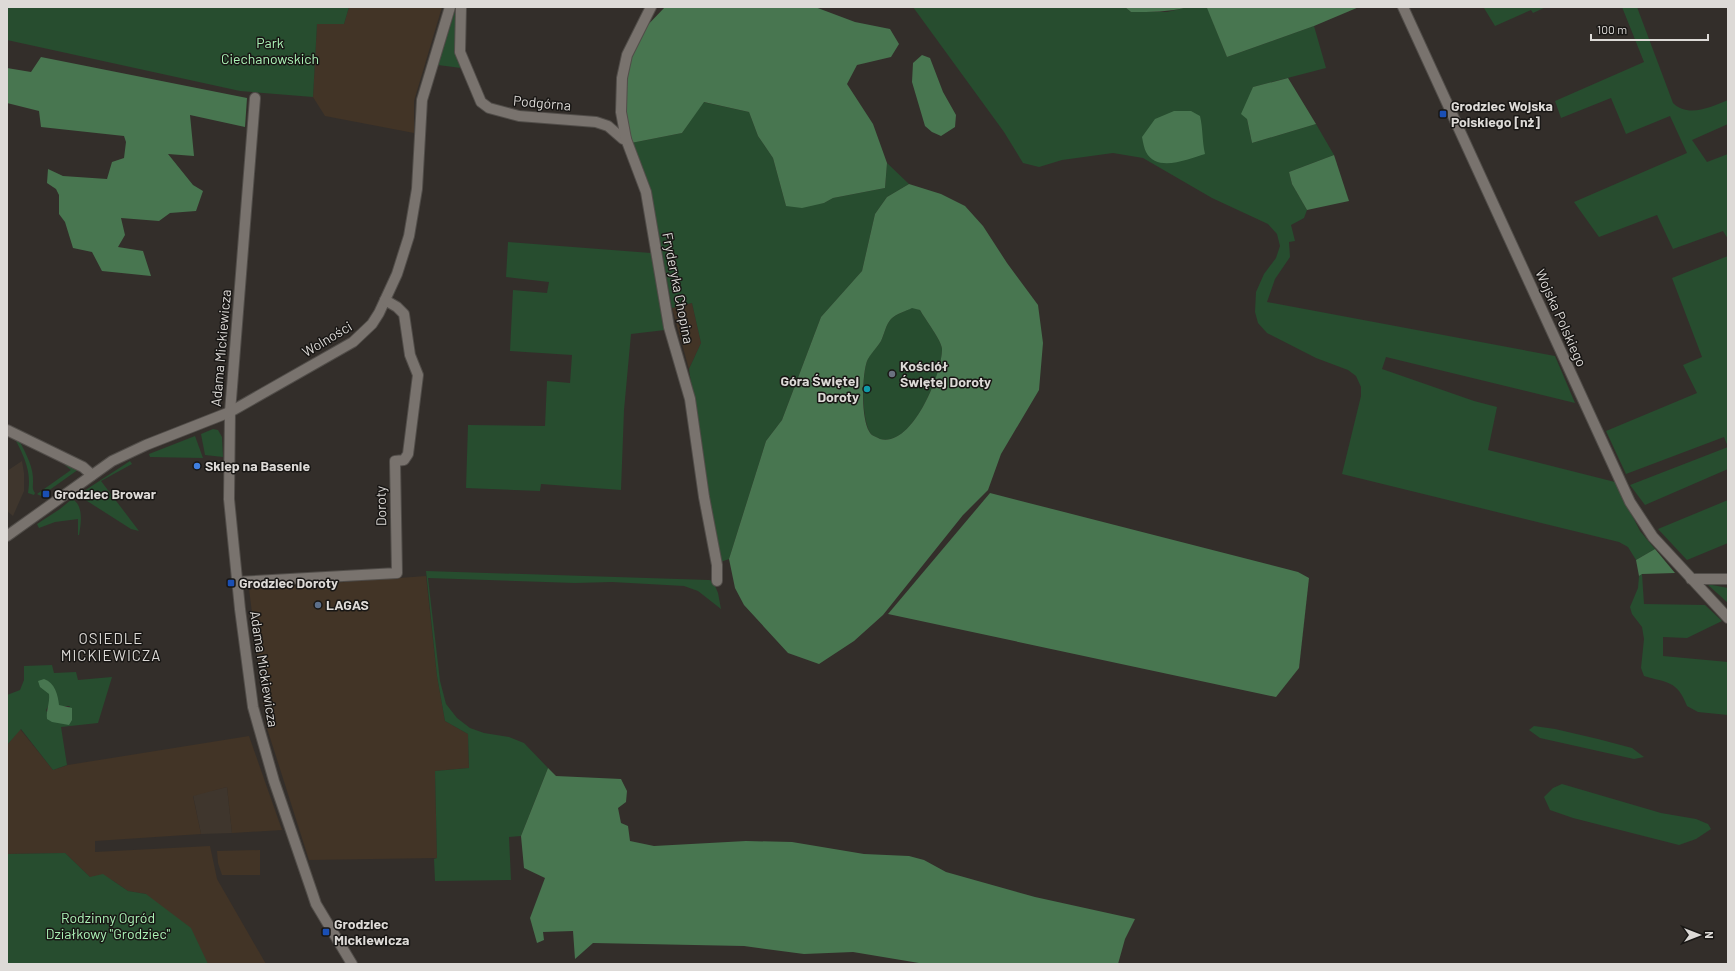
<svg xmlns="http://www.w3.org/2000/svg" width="1735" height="971" font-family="Barlow,sans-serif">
	<rect width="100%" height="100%" fill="#332e2a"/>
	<g fill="#3f362d">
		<path d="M22 461 24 473V491L13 516 7 511V471Z"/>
		<path d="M227 787 232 833 201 834 193 795Z"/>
	</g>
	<g fill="#423426">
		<path d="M349 7H442L414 101V133L325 116 313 97 317 23 344 24Z"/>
		<path d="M692 303 701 343 689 369 672 308Z"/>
		<path d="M426 576 437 676 445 721 468 734 469 768 435 771 437 858 309 860 266 725 249 589Z"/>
		<path d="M20 729 53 770 68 765 249 736 282 830 232 833 227 787 193 796 201 834 95 841V852L210 846 217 879 266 964H207L146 894 128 891 112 880 90 877 65 853 7 854V745Z"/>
		<path d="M260 850V875H222L218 863 217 851Z"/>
	</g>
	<g fill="#274d2f" fill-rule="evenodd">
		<path d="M7 7H349L344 24H317L313 97 240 91 7 40Z"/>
		<path d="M913 7H1125L1131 12H1167L1188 7H1207L1227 57 1314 26 1326 68 1253 87 1247 119 1252 143 1316 124 1334 155 1289 172 1292 184 1307 210 1304 218 1291 225 1295 241 1289 242 1290 257 1275 279 1267 302 1555 356 1575 403 1386 357 1382 369 1474 401 1497 407 1488 450 1615 482 1640 531 1655 549 1636 560 1628 547 1619 542 1342 474 1361 396V387L1356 376 1348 370 1316 358 1267 333 1258 323 1255 312 1256 292 1264 274 1276 258 1280 246 1277 234 1268 224 1212 198 1143 158 1113 153 1062 160 1039 167 1023 163 1004 132Z"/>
		<path d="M1486 7H1546L1533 13 1531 10 1495 26 1484 8Z"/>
		<path d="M1622 7H1637L1673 103C1688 118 1711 107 1728 100V124L1692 140 1707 162 1728 154V239L1723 231 1673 249 1657 215 1599 237 1574 202 1687 153 1670 116 1626 134 1611 98 1561 118 1555 101 1644 62Z"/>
		<path d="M456 8 457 9 461 68 438 65Z"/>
		<path d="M703 102 749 112 758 136 773 158 786 206 824 203 833 198 885 188 887 163 909 184 887 197 875 214 862 271 821 317 782 420 766 441 729 559 718 563 689 369 701 343 692 303 672 308 653 204 631 143 682 133Z"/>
		<path d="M508 242 651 253 665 330 631 334 624 410 621 490 541 484 540 491 466 488 468 425 545 426 547 381 570 383 572 355 510 351 513 290 547 293 549 282 506 277Z"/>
		<path d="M1728 256V469L1645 505 1630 485 1728 447 1724 437 1626 474 1606 431 1697 393 1683 365 1702 357 1672 278Z"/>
		<path d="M913 307 920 310C925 319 942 341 942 349 942 374 912 448 880 439 878 438 874 436 872 435 861 424 862 375 867 361 870 353 877 348 881 341 884 335 886 324 891 319 896 314 906 311 913 307Z"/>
		<path d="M213 429 218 430 222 437 223 457 205 455 201 434Z"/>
		<path d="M195 436 203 458 150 457 149 454Z"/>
		<path d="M14 437 52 456 20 442C26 454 34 468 33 482 33 487 32 489 35 493L34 495 28 493C32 472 24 456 14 437Z"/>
		<path d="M130 461 132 464 101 481 139 531 131 529 84 499 80 495 81 493Z"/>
		<path d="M68 463 79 469 41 496 37 494 71 470 65 465Z"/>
		<path d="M72 499C84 505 81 524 79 535H78V519L55 522 39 528 37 524 60 509Z"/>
		<path d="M1728 500V543L1687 560 1658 529Z"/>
		<path d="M426 571 709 580 713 581 718 593 721 609 698 591 684 586 612 582 575 583 428 578 440 681 446 704 457 718 470 728 484 733 509 737 524 743 548 768 521 836 509 837 511 880 435 881 434 859 437 858 435 771 469 768 468 734 445 721 437 676Z"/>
		<path d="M1642 574 1644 604 1705 605 1722 621 1687 638 1663 637V656L1728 662V715L1698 712 1687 706C1677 680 1667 683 1644 676L1641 668 1644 639 1642 627 1632 614 1630 607 1638 588 1639 576Z"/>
		<path d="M1707 584 1728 588V603Z"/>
		<path d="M52 665 54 673 76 672 78 680 112 677 98 723 61 727 67 765 53 770 21 729 7 745V695L20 690 24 680V666ZM49 694 59 706H70L61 722H52L46 710 50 703Z"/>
		<path d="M1534 726 1555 729 1598 739 1632 748 1644 757 1634 759 1540 738 1529 730Z"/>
		<path d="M1562 784 1661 813 1696 819 1708 824 1711 829 1696 839 1679 845 1573 818 1550 810 1544 797 1553 788Z"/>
		<path d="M65 853 90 877 103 874 128 891 146 894 191 928 208 964H7V854Z"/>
	</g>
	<g fill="#487650" fill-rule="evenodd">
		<path d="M665 7H815L855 22 890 29 899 44 891 57 857 65 847 84 873 124 887 163 885 188 833 198 824 203 802 208 786 206 773 158 758 136 749 112 704 102 682 133 631 143 626 127 624 72 640 33Z"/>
		<path d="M1125 7H1188C1169 12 1151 12 1131 12Z"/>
		<path d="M1210 7H1359L1314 26 1227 57 1207 8Z"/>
		<path d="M922 55 930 58 943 92 956 115 955 127 941 136 932 132 925 126 912 82 913 63Z"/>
		<path d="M41 57 247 98 245 127 190 115 194 156 168 154 193 185 203 191 196 211 170 213 159 221 121 218 125 235 118 247 143 251 151 276 102 271 92 252 73 248 65 222 59 214V195L56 189 47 183 48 169 63 176 107 179 112 162 124 158 126 142 124 136 41 127 39 111 7 103V68L31 72Z"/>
		<path d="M1288 78 1316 124 1252 143 1247 119 1241 114 1253 87Z"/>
		<path d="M1174 111H1191L1200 116C1203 129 1202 141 1205 154 1188 159 1157 173 1146 152 1144 148 1143 142 1142 137L1155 119Z"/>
		<path d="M1334 155 1349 201 1307 210 1292 184 1289 172Z"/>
		<path d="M909 184 941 194 965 206 983 226 1007 263 1038 305 1043 343 1039 390 1001 454 988 490 963 515 883 615 854 641 819 664 788 653 744 605 735 588 729 559 766 441 782 420 821 317 862 271 875 214 887 197ZM912 308 920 310C925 319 942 341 942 349 942 374 912 448 880 439 878 438 874 436 872 435 860 424 862 375 867 361 870 354 877 348 881 341 884 335 886 324 891 319 896 314 906 311 912 308Z"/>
		<path d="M990 493 1298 572 1309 578 1299 668 1276 697 888 614Z"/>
		<path d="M1655 549 1675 573 1642 574 1639 576 1636 560Z"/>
		<path d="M44 679C55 683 58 695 59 705L72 708V720L69 725 52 722 47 719C46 710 50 703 49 694L40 687 38 681Z"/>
		<path d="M548 768 556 776 621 779 627 791 626 802 618 808 621 823 628 826 630 841 654 846 746 841 792 842 864 854 909 856 924 860 946 872 1035 897 1135 919 1125 939 1118 964 919 963 853 952 804 954 744 946 593 943 575 959 573 931 543 932 544 940 537 943 530 918 545 878 524 868 521 836Z"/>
	</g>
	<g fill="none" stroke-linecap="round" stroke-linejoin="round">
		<g stroke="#514d49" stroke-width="12">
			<g id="minor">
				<path d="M461 7 460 52 481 102 489 108 519 116 596 122 608 126 623 139H626"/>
				<path d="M651 7 627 55 622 78 621 112 626 139 646 192 669 327 690 399 704 497 717 565V581"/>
				<path d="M1403 7 1630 502 1653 537 1728 618"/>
				<path d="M255 98 230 412 229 499 240 609 253 707 274 781 312 892 316 904 352 964"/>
				<path d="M7 430 83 467 92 475"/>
				<path d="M7 536 112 461 146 445 230 412 353 342 372 324 379 313 397 274 409 236 417 189 422 100 450 7"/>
				<path d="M1691 579H1728"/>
				<path d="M237 582 397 573 395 461 404 460 408 454 418 375 410 355 404 314 397 307 385 300"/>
			</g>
		</g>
		<use href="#minor" stroke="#79736e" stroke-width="10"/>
	</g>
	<g fill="#1a4fb4" stroke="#191715" stroke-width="1.5">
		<rect x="1439" y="110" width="8" height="8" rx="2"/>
		<rect x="42" y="490" width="8" height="8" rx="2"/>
		<rect x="227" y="579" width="8" height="8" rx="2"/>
		<rect x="322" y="928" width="8" height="8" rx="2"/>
	</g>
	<circle fill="#6b7280" stroke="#191715" stroke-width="1.5" cx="892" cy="374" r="4"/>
	<circle fill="#0f9aa8" stroke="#191715" stroke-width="1.5" cx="867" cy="389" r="4"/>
	<circle fill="#3f7fe0" stroke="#191715" stroke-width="1.5" cx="197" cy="466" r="4"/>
	<circle fill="#5c6f8a" stroke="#191715" stroke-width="1.5" cx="318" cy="605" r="4"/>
	<g text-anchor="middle" stroke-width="3" stroke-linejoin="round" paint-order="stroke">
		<g font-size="14" fill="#abf2b6" stroke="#191715">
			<text x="270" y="48">Park<tspan x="270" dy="16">Ciechanowskich</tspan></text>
			<text x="108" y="923">Rodzinny Ogród<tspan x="108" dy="16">Działkowy "Grodziec"</tspan></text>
		</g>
		<g font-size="14" fill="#dddad7" stroke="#191715">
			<text transform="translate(542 103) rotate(5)" y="5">Podgórna</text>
			<text transform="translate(678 288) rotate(79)" y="5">Fryderyka Chopina</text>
			<text transform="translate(1561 318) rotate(66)" y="5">Wojska Polskiego</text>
			<text transform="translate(327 339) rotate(-31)" y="5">Wolności</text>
			<text transform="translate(221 348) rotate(-85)" y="5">Adama Mickiewicza</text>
			<text transform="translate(381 506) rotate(-91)" y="5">Doroty</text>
			<text transform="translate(264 669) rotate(81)" y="5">Adama Mickiewicza</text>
		</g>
		<g font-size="14" font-weight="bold" fill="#dddad7" stroke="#191715" text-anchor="start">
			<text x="1451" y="111">Grodziec Wojska<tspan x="1451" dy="16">Polskiego [nż]</tspan></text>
			<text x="900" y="371">Kościół<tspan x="900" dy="16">Świętej Doroty</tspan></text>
			<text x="859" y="386" text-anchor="end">Góra Świętej<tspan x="859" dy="16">Doroty</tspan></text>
			<text x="205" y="471">Sklep na Basenie</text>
			<text x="54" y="499">Grodziec Browar</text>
			<text x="239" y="588">Grodziec Doroty</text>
			<text x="326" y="610">LAGAS</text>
			<text x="334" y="929">Grodziec<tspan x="334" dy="16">Mickiewicza</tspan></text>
		</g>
		<g font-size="15" letter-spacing="1" fill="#dddad7" stroke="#191715">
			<text x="111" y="644">OSIEDLE<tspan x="111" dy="17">MICKIEWICZA</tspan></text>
		</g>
	</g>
	<rect width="1735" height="971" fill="none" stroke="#dddad7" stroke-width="16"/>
	<g transform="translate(1699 935) rotate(90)" stroke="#191715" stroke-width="3" paint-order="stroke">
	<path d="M0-3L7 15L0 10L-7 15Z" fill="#dddad7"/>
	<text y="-6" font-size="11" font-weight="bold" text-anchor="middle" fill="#dddad7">N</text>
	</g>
	<path d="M1591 34v6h117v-6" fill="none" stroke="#dddad7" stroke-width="2"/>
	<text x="1597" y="34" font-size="12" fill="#dddad7" stroke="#191715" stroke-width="3" paint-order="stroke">100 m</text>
</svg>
